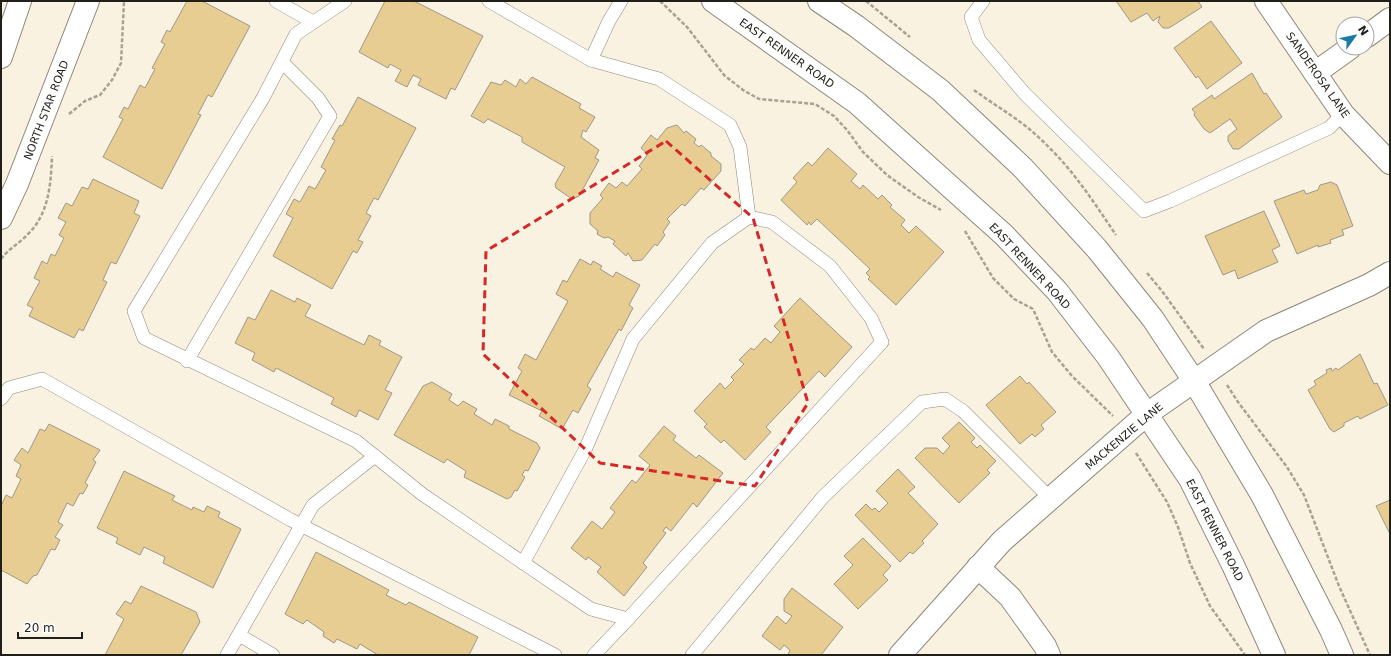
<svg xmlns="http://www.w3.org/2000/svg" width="1391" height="656" font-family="'DejaVu Sans',sans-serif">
	<rect width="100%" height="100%" fill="#f9f2e1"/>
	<g fill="#e7cd92" stroke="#9f9889">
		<path d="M187 1H202L250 26 212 97 208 95 198 114 201 115 162 189 103 157 123 119 119 117 124 107 128 109 140 85 145 88 155 69 152 68 165 44 161 42 167 30 170 32Z"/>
		<path d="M385 1H414L483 36 455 90 451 88 446 99 418 85 421 79 413 75 407 87 395 81 401 70 390 64 388 68 359 52Z"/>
		<path d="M1116 1H1198L1202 7 1169 28H1163L1158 22 1160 16 1153 21 1147 13 1131 22Z"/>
		<path d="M1211 21 1242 63 1207 89 1198 76 1196 78 1174 48Z"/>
		<path d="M1252 73 1264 94 1266 93 1282 117 1239 149H1233L1228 141V136L1237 129 1230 119 1210 133 1204 129 1194 115 1195 113 1192 109 1212 95 1214 99Z"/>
		<path d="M532 77 581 104 579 108 595 117 586 132 583 130 581 137 599 150 595 158 599 160 579 196 572 199 556 188 555 184 565 167 522 142V137L488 119 484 123 471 116 491 82 501 85 505 80 516 87 520 79 526 84Z"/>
		<path d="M358 97 416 128 378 200 374 198 366 213 371 216 358 240 363 242 357 253 353 251 332 289 273 256 293 218 286 214 294 199 300 202 309 186 315 189 326 170 321 167 335 140 332 139 340 125 342 126Z"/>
		<path d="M677 125 684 133 686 131 696 139 694 143 699 147 701 145 711 153V156L721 164V171L704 190 701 188 685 206 682 204 667 219 670 222 663 232 665 235 657 246 655 244 642 260 633 261 628 253 626 256 613 244 615 241 608 237 604 238 597 234 598 231 590 224V213L603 198 600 195 609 183 616 188 622 182 627 186 642 169 639 166 648 154 641 148 651 135 657 140 667 128Z"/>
		<path d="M828 148 857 174 851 181 860 189 863 185 878 199 882 195 892 205 890 207 905 220 901 225 909 233 916 226 944 252 896 305 868 279 870 277 866 273 870 269 817 219 811 225 809 222 807 225 781 200 797 182 793 178 808 162 812 166Z"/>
		<path d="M93 179 139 201 134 213 140 216 116 264 111 262 103 280 107 282 83 331 79 329 74 338 29 316 33 308 27 305 40 281 34 278 42 261 47 264 51 254 55 256 64 238 59 235 66 222 58 218 66 203 72 206 82 187 88 189Z"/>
		<path d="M1331 182 1337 185 1353 226 1342 230 1344 235 1330 240 1331 243 1318 247V245L1297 254 1274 201 1304 190 1306 194 1318 190 1320 185Z"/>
		<path d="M1264 211 1280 246 1272 250 1278 262 1238 279 1235 270 1223 275 1205 236Z"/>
		<path d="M580 259 591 265 593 261 602 266 600 269 613 277 616 272 640 285 629 305 633 308 621 331 619 329 587 386 591 389 578 413 573 410 562 429 539 416 542 411 509 395 522 371 518 368 525 354 536 360 568 301 556 294 563 280 567 282Z"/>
		<path d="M271 290 295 302 297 298 311 305 305 316 364 345 369 335 381 341 379 345 402 357 385 390 392 393 378 420 359 410 356 417 331 404 334 398 276 368 274 372 252 360 255 353 235 343 248 317 255 320Z"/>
		<path d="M800 298 852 347 825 377 819 371 766 427 771 432 745 460 724 440 721 443 704 427 707 424 694 411 720 383 725 389 734 380 731 377 744 364 739 360 751 348 754 350 765 338 771 343 780 332 774 326Z"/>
		<path d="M1360 354 1374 384 1377 383 1388 405 1360 419 1358 416 1344 423V426L1334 432 1330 429 1308 390 1316 385 1314 381 1327 373 1326 370 1331 368 1332 371 1336 368 1338 370Z"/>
		<path d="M1020 376 1027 384 1029 382 1056 412 1041 425 1044 429 1035 437 1032 434 1020 444 986 405Z"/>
		<path d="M432 382 452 394 449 400 458 406 463 401 477 409 474 414 492 425 495 419 509 426V429L537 443 540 448 528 471 525 470 522 475 525 477 517 491 515 490 511 497 507 499 464 477 466 471 447 459 444 463 394 435 423 386Z"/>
		<path d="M959 422 975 438 971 442 977 448 980 445 996 461 987 470 990 473 959 503 915 458 925 448H937L943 454 950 446 942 438Z"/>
		<path d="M49 424 100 450 93 460 96 462 85 483 88 485 83 494 80 493 73 506 67 503 58 522 63 525 55 537 60 540 55 550 51 549 37 575 33 576 27 584 1 570V506L6 495 12 498 21 479 16 476 21 465 14 460 22 448 28 453 40 429 45 431Z"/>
		<path d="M664 426 676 436 673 440 696 458 699 455 723 473 697 507 693 503 671 531 666 527 663 531 666 533 643 563 647 567 624 596 597 572 601 567 588 557 586 560 571 548 592 521 602 529 615 512 610 508 632 480 636 483 650 465 639 456Z"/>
		<path d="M898 469 915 487 908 493 938 524 922 541 924 543 913 554 910 552 900 562 855 515 866 504 872 510 875 508 879 512 888 503 876 491Z"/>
		<path d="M124 471 175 496 172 500 192 510 193 507 204 512 207 506 220 512 218 517 241 529 213 588 163 563 165 557 144 547 140 555 116 543 118 538 97 528Z"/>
		<path d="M1390 500V534L1376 506Z"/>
		<path d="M863 538 891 566 883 575 888 580 858 609 834 584 853 565 844 556Z"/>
		<path d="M316 552 389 590 386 595 406 605 409 602 478 637 469 655H378L360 644 357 649 337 639 334 643 323 636 324 632 307 620 303 624 285 614Z"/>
		<path d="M141 586 196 612 200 622 181 655H105L124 619 116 614 125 601 131 604Z"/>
		<path d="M792 588 843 627 821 655H788L790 650 784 645 780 650 762 636 777 616 786 624 792 616 784 611V599Z"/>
	</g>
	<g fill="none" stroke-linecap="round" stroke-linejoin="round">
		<g stroke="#8f8879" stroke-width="14">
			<g id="service">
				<path d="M276 1 313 22"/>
				<path d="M345 1 296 34 263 98 134 311 144 338 356 441 422 494 591 609 628 619 882 342 871 318 830 266 772 222 749 217 712 243 633 339 585 450 523 563"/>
				<path d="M489 1 591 60 659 79 730 125 740 147 749 217"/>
				<path d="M983 1 971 17 979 40 1025 94 1144 211 1170 201 1329 128 1343 114"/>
				<path d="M591 60 609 21 621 1"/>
				<path d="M187 361 330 116 318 98 282 62"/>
				<path d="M1 399 9 388 42 379 291 520 555 655"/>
				<path d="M239 635 273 655"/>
				<path d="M227 655 313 505 375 456"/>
				<path d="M594 655 628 619"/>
				<path d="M692 655 823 497 922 402 945 399 963 411 1050 498"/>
			</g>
		</g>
		<g stroke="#8f8879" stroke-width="24">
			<g id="minor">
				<path d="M1266 1 1343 114 1390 163"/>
				<path d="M1367 36 1390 19"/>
				<path d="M1315 73 1350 48"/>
				<path d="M978 567 1010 597 1045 646 1049 655"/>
				<path d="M900 655 1002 541 1147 414 1266 331 1369 285 1390 273"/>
			</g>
		</g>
		<g stroke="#8f8879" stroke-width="24">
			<g id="secondary">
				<path d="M713 1 857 103 1004 235 1057 291 1108 357 1190 479 1233 565 1274 655"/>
				<path d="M819 1 856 26 940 90 1023 168 1097 249 1153 319 1194 381 1262 495 1331 630 1342 655"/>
				<path d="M1 57 20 1"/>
				<path d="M1 218 17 184 88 1"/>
			</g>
		</g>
		<g stroke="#a7a295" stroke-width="2.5" stroke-dasharray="4 2" stroke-linecap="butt">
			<path d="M660 1 687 27 724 75 743 90 759 99 815 104 834 116 847 130 863 152 887 175 918 197 941 210"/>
			<path d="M866 1 910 37"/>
			<path d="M974 90C994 105 1018 118 1036 135 1070 165 1091 198 1116 235"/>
			<path d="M69 114 85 101 100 95 112 80 121 63 124 1"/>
			<path d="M965 231 993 278 1014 299 1033 309 1052 352 1072 376 1113 416"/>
			<path d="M1 259C8 249 20 243 28 234 49 214 51 183 52 156"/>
			<path d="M1147 273 1162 291 1204 349"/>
			<path d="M1227 385 1238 402 1287 467 1304 495 1339 586 1370 655"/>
			<path d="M1136 453 1167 502 1178 527 1190 563 1210 606 1245 655"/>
		</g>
		<use href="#service" stroke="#fff" stroke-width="13"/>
		<use href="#minor" stroke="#fff" stroke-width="22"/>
		<use href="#secondary" stroke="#fff" stroke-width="22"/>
	</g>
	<path fill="none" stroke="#d62828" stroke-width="3" stroke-dasharray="8 5" stroke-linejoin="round" d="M666 141 753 218 808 403 755 486 600 463 483 354 486 251Z"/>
	<g text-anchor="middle" stroke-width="3" stroke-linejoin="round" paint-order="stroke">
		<g font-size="11" fill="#211f19" stroke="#fff">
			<text transform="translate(787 53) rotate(35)" y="4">EAST RENNER ROAD</text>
			<text transform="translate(1318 75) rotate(55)" y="4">SANDEROSA LANE</text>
			<text transform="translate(46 110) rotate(-69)" y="4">NORTH STAR ROAD</text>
			<text transform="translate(1030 266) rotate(47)" y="4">EAST RENNER ROAD</text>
			<text transform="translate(1124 436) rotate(-40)" y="4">MACKENZIE LANE</text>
			<text transform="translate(1215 530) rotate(63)" y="4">EAST RENNER ROAD</text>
		</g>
	</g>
	<rect width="1391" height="656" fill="none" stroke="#211f19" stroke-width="4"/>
	<g transform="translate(1355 36) rotate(57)"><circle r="19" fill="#ffffff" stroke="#a6a5a3"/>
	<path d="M0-3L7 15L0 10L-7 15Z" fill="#197ba7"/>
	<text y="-6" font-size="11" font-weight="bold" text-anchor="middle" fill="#211f19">N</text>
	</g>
	<path d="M18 632v6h64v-6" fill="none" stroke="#211f19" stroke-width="2"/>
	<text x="24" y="632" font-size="12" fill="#211f19" stroke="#ffffff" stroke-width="3" paint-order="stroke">20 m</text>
</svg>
